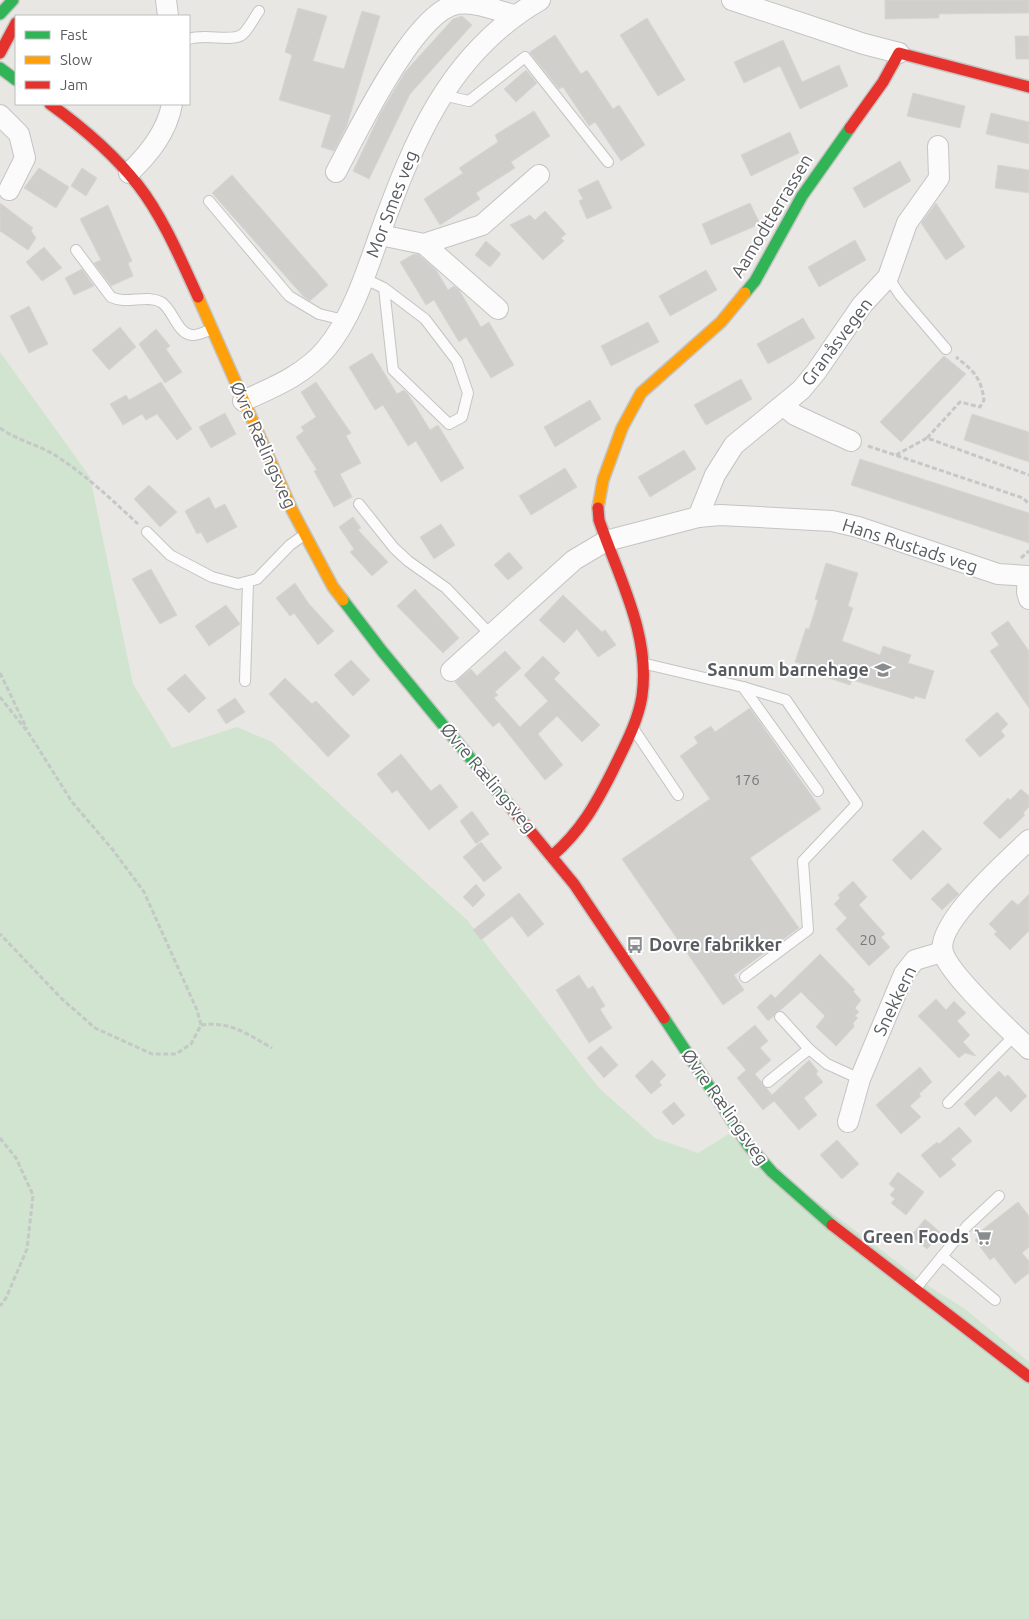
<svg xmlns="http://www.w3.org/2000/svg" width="1029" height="1619" font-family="Ubuntu,sans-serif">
	<rect width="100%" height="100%" fill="#e8e7e3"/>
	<path fill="#d0e4cf" d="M0 352 90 477 133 684 172 748 237 727 272 742 467 920 599 1088 655 1138 698 1153 742 1126 776 1171 933 1289 965 1309 1029 1362V1619H0Z"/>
	<g fill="#d0cfcc" stroke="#d8d6d2">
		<path d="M885 0H1029V13L939 14V18L885 19Z"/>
		<path d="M298 8 327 16 313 61 344 69 362 11 380 16 347 125 334 151 321 147 331 115 279 100 292 55 285 52Z"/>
		<path d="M462 16 472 25 410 94 369 179 353 171 380 114 405 72 453 19Z"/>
		<path d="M647 18 685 80 658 96 620 35Z"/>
		<path d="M555 35 581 74 587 70 613 109 619 105 645 145 621 161 595 122 589 126 563 87 559 89 531 54 530 52Z"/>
		<path d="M1015 36H1029V59H1016Z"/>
		<path d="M783 40 802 82 839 65 848 86 800 109 780 66 744 83 734 62Z"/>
		<path d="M526 70 537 83 516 102 504 89Z"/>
		<path d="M913 93 965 106 960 128 907 116Z"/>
		<path d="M534 111 550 136 511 162 515 168 476 193 480 199 440 225 424 199 463 173 459 168 498 142 495 135Z"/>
		<path d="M991 113 1029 122V144L986 134Z"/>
		<path d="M790 132 799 153 751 176 741 155Z"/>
		<path d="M900 161 911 181 864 208 853 188Z"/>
		<path d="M998 165 1029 170V193L995 188Z"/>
		<path d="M39 168 69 187 56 208 24 188Z"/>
		<path d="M82 168 97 178 86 196 71 186Z"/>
		<path d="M232 175 328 285 310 301 303 296 212 193Z"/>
		<path d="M598 180 612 208 587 219 579 201 583 199 578 190Z"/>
		<path d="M0 203 33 228 31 231 36 238 28 250 0 231Z"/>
		<path d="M750 203 760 224 711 245 702 224Z"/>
		<path d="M936 203 965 247 946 260 921 223Z"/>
		<path d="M108 205 132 261 128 263 133 276 111 286 94 263 101 260 80 219Z"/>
		<path d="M545 211 566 234 561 238 564 241 543 260 510 225 530 215 535 220Z"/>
		<path d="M855 240 866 260 819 287 808 267Z"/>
		<path d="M486 241 501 254 490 267 475 255Z"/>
		<path d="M44 247 62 268 42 281 26 262Z"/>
		<path d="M414 254 419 255 436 270 448 290 454 286 459 290 481 327 489 322 514 365 491 378 466 337 459 342 434 300 426 305 400 262Z"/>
		<path d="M82 269 94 286 74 295 65 278Z"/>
		<path d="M706 270 717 290 670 316 659 296Z"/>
		<path d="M29 306 48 344 29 353 10 316Z"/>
		<path d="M803 318 815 338 768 364 757 344Z"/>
		<path d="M648 322 659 342 611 366 601 346Z"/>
		<path d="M120 327 136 347 109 370 92 350Z"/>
		<path d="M156 329 170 346 166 349 182 372 165 383 139 344Z"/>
		<path d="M372 353 397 394 404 390 408 394 430 430 438 425 464 468 441 482 416 441 408 446 383 405 375 410 349 367Z"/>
		<path d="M944 356 966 374 901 442 880 422Z"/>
		<path d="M741 379 752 399 706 425 694 405Z"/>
		<path d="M161 382 192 429 177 440 157 414 146 420 142 414 123 425 110 404 126 395 129 400Z"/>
		<path d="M316 382 351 433 346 436 361 463 340 474 352 497 334 507 314 471 317 470 296 437 304 431 301 427 316 417 301 392Z"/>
		<path d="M590 400 601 419 555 447 544 427Z"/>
		<path d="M225 413 236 434 211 448 199 427Z"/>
		<path d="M972 414 1029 432V462L964 440Z"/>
		<path d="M684 450 696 469 650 497 638 477Z"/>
		<path d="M860 459 1029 513V543L851 485Z"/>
		<path d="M565 468 577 487 531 515 519 496Z"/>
		<path d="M149 485 177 512 160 527 134 499Z"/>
		<path d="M209 497 215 509 225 504 237 527 207 543 201 532 197 534 185 511Z"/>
		<path d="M353 517 361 528 358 530 388 562 372 576 350 552 354 549 339 527Z"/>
		<path d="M441 524 455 545 434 559 420 537Z"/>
		<path d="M509 552 523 568 508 580 494 565Z"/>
		<path d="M826 563 858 573 848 606 853 608 842 641 880 655 883 646 911 655 908 663 934 671 925 699 915 696 914 699 852 680 850 685 817 674 819 669 795 662 806 628 809 629 818 600 815 599Z"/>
		<path d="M151 569 177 615 160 624 132 579Z"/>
		<path d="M295 583 309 604 334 631 318 645 294 613 290 616 276 598Z"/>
		<path d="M415 589 459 638 443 653 397 606Z"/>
		<path d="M563 595 602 632 605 630 616 645 598 657 577 629 564 643 539 620Z"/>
		<path d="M226 605 240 624 209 646 195 626Z"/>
		<path d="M1008 621 1029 651V708L990 651 999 645 991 633Z"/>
		<path d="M505 651 521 668 495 692 498 695 494 698 520 727 548 701 524 675 543 656 560 673 554 679 600 725 582 742 557 716 538 734 563 765 545 780 499 722 493 727 455 682 471 669 477 676Z"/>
		<path d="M351 660 370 680 353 696 334 675Z"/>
		<path d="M185 674 206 698 189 713 167 689Z"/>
		<path d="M285 678 312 704 316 701 350 736 328 757 269 694Z"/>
		<path d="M235 698 245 712 226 724 217 710Z"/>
		<path d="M750 708 821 809 750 858 799 928 734 975 744 990 723 1005 622 859 710 799 680 756 698 743 694 737 711 726 715 732Z"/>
		<path d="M997 712 1008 724 1001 731 1005 736 980 757 965 740Z"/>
		<path d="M401 754 431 791 440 784 458 807 429 830 397 790 392 793 377 774Z"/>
		<path d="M1021 789 1029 796V807L1023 813 1025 815 1000 839 983 823 1008 798 1010 800Z"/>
		<path d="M472 811 489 834 476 844 460 821Z"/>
		<path d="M923 830 942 849 911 880 892 860Z"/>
		<path d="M481 842 502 868 484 882 463 857Z"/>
		<path d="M853 881 867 897 859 905 885 934 881 937 890 947 869 966 836 929 847 918 834 904 840 898 838 895Z"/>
		<path d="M948 883 959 894 942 910 931 899Z"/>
		<path d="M476 884 485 895 473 907 463 897Z"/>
		<path d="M519 893 544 924 528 937 512 916 481 940 473 930Z"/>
		<path d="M1029 894V931L1010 950 994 934 997 932 989 924 1012 900 1018 905Z"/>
		<path d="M820 954 855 990 853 991 861 1000 855 1008 859 1012 855 1016 858 1018 853 1023 854 1027 836 1046 816 1027 825 1016 801 992 768 1021 757 1007 771 994 775 998Z"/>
		<path d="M579 975 588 989 593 986 605 1006 600 1009 612 1028 589 1043 556 990Z"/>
		<path d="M936 999 946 1010 954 1001 966 1013 957 1021 970 1035 963 1042 976 1056 965 1053 959 1058 918 1016Z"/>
		<path d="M755 1025 768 1041 760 1048 771 1060 755 1074 772 1095 809 1060 818 1071 816 1074 823 1082 804 1098 817 1115 799 1130 774 1101 763 1110 737 1078 746 1070 727 1048Z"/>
		<path d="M601 1046 618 1065 604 1078 587 1058Z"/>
		<path d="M652 1060 666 1075 659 1082 662 1085 651 1094 635 1076Z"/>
		<path d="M920 1067 932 1082 919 1094 921 1096 910 1106 921 1117 901 1134 876 1105Z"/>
		<path d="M999 1071 1005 1077 1008 1075 1027 1096 1011 1112 996 1096 975 1116 964 1104Z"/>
		<path d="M674 1102 685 1115 673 1125 662 1112Z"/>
		<path d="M959 1127 972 1141 951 1159 956 1165 940 1178 921 1155 937 1142 939 1144Z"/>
		<path d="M837 1140 859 1164 842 1179 820 1155Z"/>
		<path d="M898 1172 924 1192 906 1215 891 1203 895 1199 890 1195 895 1189 889 1184Z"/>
		<path d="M1018 1202 1029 1216V1247L1022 1253 1029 1261V1273L1015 1284 994 1257 990 1260 975 1240 984 1231 982 1230Z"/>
		<path d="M925 1219 941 1233 927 1249 911 1236Z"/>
	</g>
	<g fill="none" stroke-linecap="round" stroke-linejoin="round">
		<g stroke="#c4c4c3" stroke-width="12">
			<g id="lane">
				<path d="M189 39C205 33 233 43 243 34 249 28 254 18 259 11"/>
				<path d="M442 95 469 101 525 57 608 162"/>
				<path d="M209 201 289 296 319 314 344 320"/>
				<path d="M76 250 111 297C127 305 145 294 161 302 173 309 177 334 192 335 197 336 206 331 211 330"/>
				<path d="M888 277 900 295 946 349"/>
				<path d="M363 278 384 288 425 319 457 361 468 393 462 417 449 424 393 370 384 288"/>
				<path d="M359 504 394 548 408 561 446 588 490 634"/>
				<path d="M147 532 170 555 212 577 238 584 257 579 290 545 304 535"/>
				<path d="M646 664 743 687 786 700 857 804 803 861 808 930 745 977"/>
				<path d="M245 681 248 583"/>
				<path d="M743 687 818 791"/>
				<path d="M635 731 678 795"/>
				<path d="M780 1017 809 1049 827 1064 860 1079"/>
				<path d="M768 1082 809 1049"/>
				<path d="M948 1103 1015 1035"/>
				<path d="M942 1256 995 1300"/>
				<path d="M916 1288 967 1226 999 1196"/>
			</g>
		</g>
		<g stroke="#c4c4c3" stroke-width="22">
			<g id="street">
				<path d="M166 0 168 16"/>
				<path d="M732 0 864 44 899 53"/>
				<path d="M0 115 19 134 25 158 9 190"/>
				<path d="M336 172C357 133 414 12 457 4 475 1 497 11 514 15"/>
				<path d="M129 173C149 154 167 132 172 104"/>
				<path d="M380 235 424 244 482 225 539 175"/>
				<path d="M424 244 498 309"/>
				<path d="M243 401C274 387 304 375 326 349 351 319 365 276 378 239 413 143 447 54 540 0"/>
				<path d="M784 406 795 415 851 441"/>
				<path d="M698 517 715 475 734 445 801 390 816 372 862 305 888 277 907 223 939 178 938 146"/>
				<path d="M1028 576 1027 592 1029 599"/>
				<path d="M451 671 574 560 606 541 698 517 720 515 832 521 858 527 998 574 1029 576"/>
				<path d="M1029 840C1009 859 935 924 943 952 949 975 1010 1030 1029 1049"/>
				<path d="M848 1122 860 1079 904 974 915 960 942 952"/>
			</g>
		</g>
		<g stroke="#c4c4c3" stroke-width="14">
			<g id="fast">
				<path d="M0 14 13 0"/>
				<path d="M0 68 16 80"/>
				<path d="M745 293 755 281 802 196 850 128"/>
				<path d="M343 600 382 651 513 810"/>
				<path d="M664 1018 748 1145 772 1172 832 1225"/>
			</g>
		</g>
		<g stroke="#c4c4c3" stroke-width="14">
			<g id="slow">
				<path d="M198 297 292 510 333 587 343 600"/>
				<path d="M598 508 603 480 622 428 641 393 721 322 745 293"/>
			</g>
		</g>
		<g stroke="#c4c4c3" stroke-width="14">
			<g id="jam">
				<path d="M0 53 16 23"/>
				<path d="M50 104C82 127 113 153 138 185 163 217 181 260 198 297"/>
				<path d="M850 128 883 82 899 53 1029 87"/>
				<path d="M513 810 574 884 664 1018"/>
				<path d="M552 856C581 831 596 804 613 770 624 747 638 722 642 696 651 635 618 576 599 520L598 508"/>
				<path d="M832 1225 1029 1377"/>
			</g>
		</g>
		<g stroke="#c4c8c6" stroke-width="3" stroke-dasharray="5 2.5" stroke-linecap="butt">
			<path d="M0 428C18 441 40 445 58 457 87 476 112 500 138 524"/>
			<path d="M927 438 960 402 980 407 984 400C981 378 974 371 956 357"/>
			<path d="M868 446 1023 498 1029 504"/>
			<path d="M896 455 927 438 1029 475"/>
			<path d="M1021 558 1029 551"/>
			<path d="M0 673 27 729"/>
			<path d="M0 697 30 735 72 802 113 850 144 892 197 1010 201 1025 191 1044 176 1054H152L95 1028 62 999 0 934"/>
			<path d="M201 1025C231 1021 247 1034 272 1048"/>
			<path d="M0 1138 16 1158 33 1195 27 1249 6 1298 0 1306"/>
		</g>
		<use href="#lane" stroke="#fcfbfb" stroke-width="10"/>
		<use href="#street" stroke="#fcfbfb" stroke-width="20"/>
		<use href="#fast" stroke="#30b455" stroke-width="11"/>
		<use href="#slow" stroke="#ff9f0a" stroke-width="11"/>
		<use href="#jam" stroke="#e5322d" stroke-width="11"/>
	</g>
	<defs>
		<g id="school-bare" transform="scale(1.35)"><path d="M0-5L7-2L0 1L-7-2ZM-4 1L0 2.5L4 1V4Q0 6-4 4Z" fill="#8a8d8e" stroke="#fff" stroke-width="2.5" paint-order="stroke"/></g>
		<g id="bus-bare" transform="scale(1.35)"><path d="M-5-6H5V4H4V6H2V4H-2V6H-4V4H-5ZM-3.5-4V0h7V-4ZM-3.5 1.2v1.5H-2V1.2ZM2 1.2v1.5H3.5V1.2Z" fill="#8a8d8e" stroke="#fff" stroke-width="2.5" paint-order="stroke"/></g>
		<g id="supermarket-bare" transform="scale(1.35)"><path d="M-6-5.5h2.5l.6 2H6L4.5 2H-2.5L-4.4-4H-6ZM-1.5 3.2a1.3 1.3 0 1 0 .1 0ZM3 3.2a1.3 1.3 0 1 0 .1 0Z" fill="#8a8d8e" stroke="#fff" stroke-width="2.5" paint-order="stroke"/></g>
	</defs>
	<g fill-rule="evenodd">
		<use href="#school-bare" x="883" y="670"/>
		<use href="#bus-bare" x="635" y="945"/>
		<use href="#supermarket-bare" x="983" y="1237"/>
	</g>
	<g text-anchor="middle" stroke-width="4" stroke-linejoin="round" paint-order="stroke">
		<g font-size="15" fill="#777a7c">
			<text x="747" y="785">176</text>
			<text x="868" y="945">20</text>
		</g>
		<g font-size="18" fill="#585c60" stroke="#fff">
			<text transform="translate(392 204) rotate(-69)" y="6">Mor Smes veg</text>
			<text transform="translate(772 216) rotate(-59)" y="6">Aamodtterrassen</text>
			<text transform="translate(837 342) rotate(-53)" y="6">Granåsvegen</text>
			<text transform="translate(263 445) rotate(66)" y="6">Øvre Rælingsveg</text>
			<text transform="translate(910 546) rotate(18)" y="6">Hans Rustads veg</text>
			<text transform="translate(488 778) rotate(50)" y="6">Øvre Rælingsveg</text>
			<text transform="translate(895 1001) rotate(-64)" y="6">Snekkern</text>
			<text transform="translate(725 1107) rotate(55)" y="6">Øvre Rælingsveg</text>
		</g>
		<g font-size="18" font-weight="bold" fill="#585c60" stroke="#fff" text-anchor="end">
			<text x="869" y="676">Sannum barnehage</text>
			<text x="649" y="951" text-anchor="start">Dovre fabrikker</text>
			<text x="969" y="1243">Green Foods</text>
		</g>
	</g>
	<rect x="15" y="15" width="175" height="90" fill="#ffffff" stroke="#bcbebf"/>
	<rect x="25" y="31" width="25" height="8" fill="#30b455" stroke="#bcbebf"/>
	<text x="60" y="40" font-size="15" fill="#585c60">Fast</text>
	<rect x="25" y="56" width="25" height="8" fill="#ff9f0a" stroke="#bcbebf"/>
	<text x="60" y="65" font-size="15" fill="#585c60">Slow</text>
	<rect x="25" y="81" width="25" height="8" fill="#e5322d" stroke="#bcbebf"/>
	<text x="60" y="90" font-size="15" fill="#585c60">Jam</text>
</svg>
